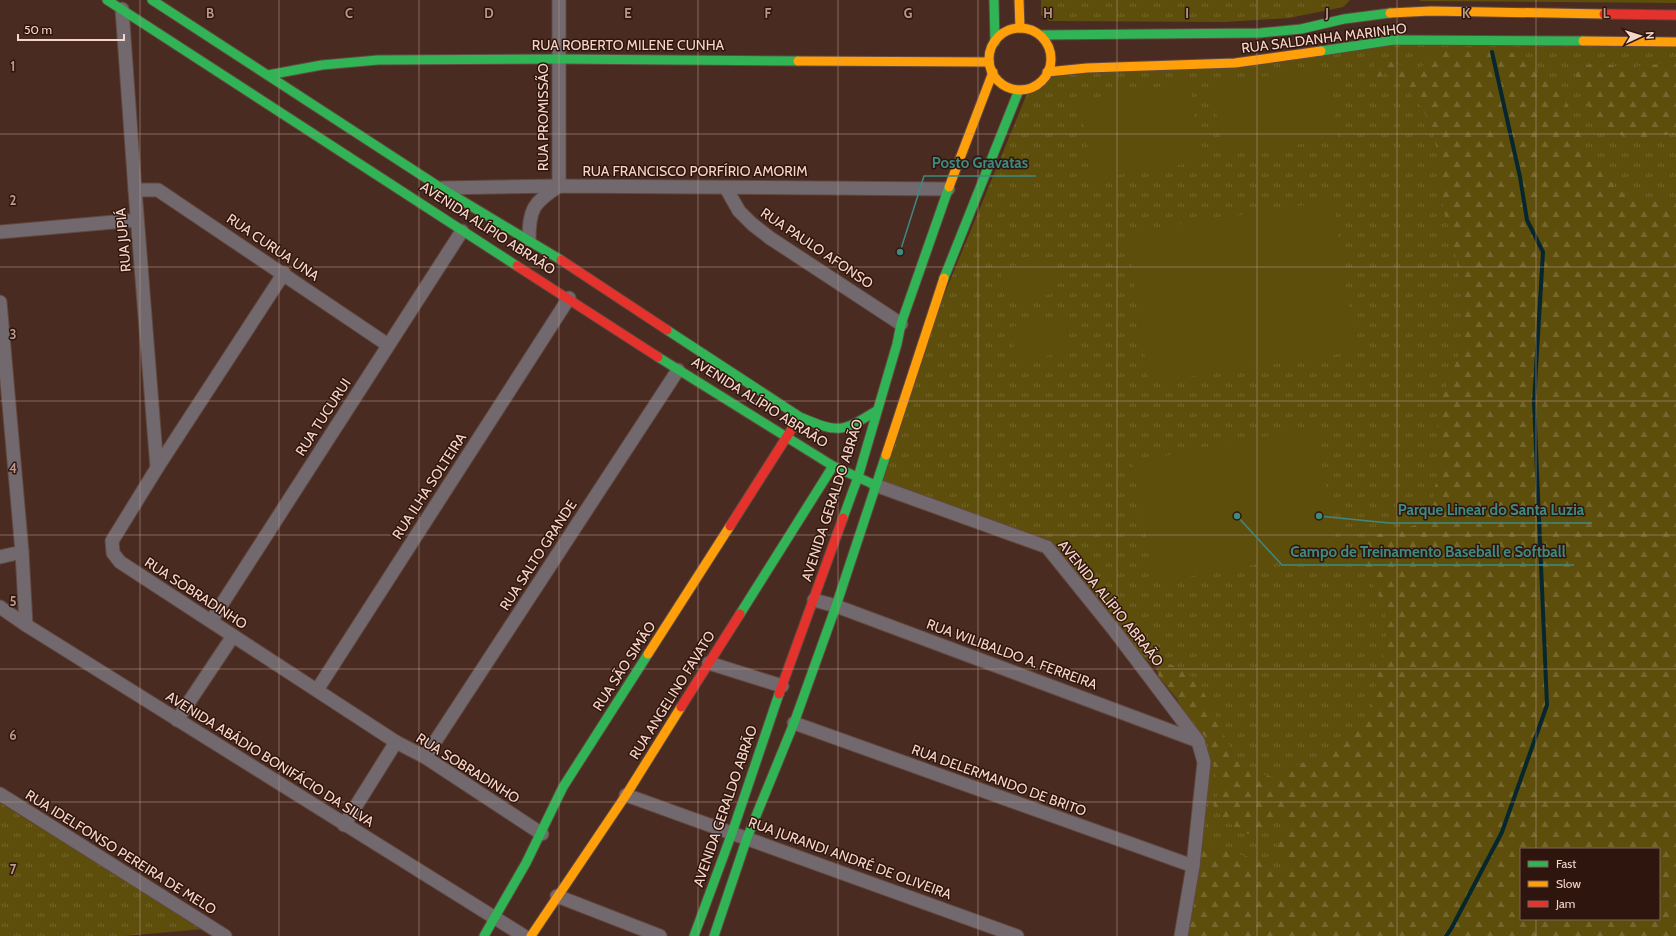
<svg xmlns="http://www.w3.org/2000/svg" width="1676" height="936" font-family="Cabin,sans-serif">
	<defs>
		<pattern id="grass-tufts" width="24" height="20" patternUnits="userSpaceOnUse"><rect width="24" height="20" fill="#5e4e0c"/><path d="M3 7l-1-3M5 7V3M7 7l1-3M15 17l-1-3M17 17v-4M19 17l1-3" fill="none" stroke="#76672e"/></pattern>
		<pattern id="forest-firs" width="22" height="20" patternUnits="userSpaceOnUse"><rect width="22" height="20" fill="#5e4e0c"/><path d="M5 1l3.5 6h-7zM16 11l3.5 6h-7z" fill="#76672e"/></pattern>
	</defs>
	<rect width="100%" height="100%" fill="#492b21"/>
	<g fill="url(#grass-tufts)" fill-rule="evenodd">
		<path d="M1041 0H1350L1343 7 1289 18 1225 22 1049 21 1041 15Z"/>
		<path d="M1419 0H1676V3L1421 1Z"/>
		<path d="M1676 42V936H1181L1204 762 1187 696 1114 630 1047 547 875 485 919 356 1026 96 1050 77 1359 45ZM1521 849H1659V919H1521Z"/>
		<path d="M0 803 204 929 124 936H0Z"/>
	</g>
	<g fill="url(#forest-firs)" fill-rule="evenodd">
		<path d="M1493 47 1513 53 1521 58 1566 101 1583 142 1615 187 1625 194 1643 198 1676 199V936H1187L1199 853 1203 844 1206 841 1209 846 1218 850 1229 851 1258 860 1274 871 1284 869V860C1274 847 1275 839 1287 827L1283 818C1270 821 1261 830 1248 834 1233 828 1222 818 1213 805L1217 796 1219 787 1206 738 1181 709 1177 699 1159 677 1156 669 1164 663C1221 671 1212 760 1262 774 1269 776 1275 779 1282 776 1288 774 1292 768 1298 765 1310 759 1324 756 1335 749 1349 740 1364 722 1370 707 1375 695 1376 680 1379 668 1385 647 1389 630 1384 609 1379 592 1358 565 1365 548 1377 520 1421 538 1431 510 1434 503 1433 496 1434 490 1436 483 1438 477 1438 470 1439 451 1436 434 1438 415 1441 388 1459 365 1463 339 1465 331 1463 322 1462 314 1461 290 1459 267 1453 244 1450 229 1443 215 1442 200 1438 170 1440 139 1424 112 1416 96 1400 83 1385 73L1378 78 1373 69 1375 60H1385L1414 69 1423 66 1427 56 1433 49ZM1521 849H1659V919H1521Z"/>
		<path d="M1676 62V131C1640 145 1612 141 1590 108 1582 98 1577 87 1576 74L1581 67 1591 64 1611 65 1623 68Z"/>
	</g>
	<g fill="#5e4e0c">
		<path d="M1327 67 1338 138 1223 156 1212 84Z"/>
		<path d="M1189 82 1202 161 1093 179 1080 100Z"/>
		<path d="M1333 201 1356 351 1149 383 1126 232Z"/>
		<path d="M1054 260 1058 293 1005 301 1000 268Z"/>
		<path d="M1065 317 1071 351 1017 362 1010 327Z"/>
		<path d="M1315 427 1337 549 1155 583 1132 462Z"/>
	</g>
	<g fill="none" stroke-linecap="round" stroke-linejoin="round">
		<path stroke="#07272f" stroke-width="4" d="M1446 936 1451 929 1502 832 1547 705 1534 402 1543 252 1527 220 1520 177 1492 52"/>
		<g stroke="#62483f" stroke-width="15">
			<g id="street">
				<path d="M559 0V186"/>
				<path d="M122 9 135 190 157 468"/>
				<path d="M442 188 559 186 948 189"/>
				<path d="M726 188 739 211 752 224 770 238 901 324"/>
				<path d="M135 190H158L388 345"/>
				<path d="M0 232 137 220"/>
				<path d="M529 240C529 209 533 203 559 186"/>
				<path d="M284 273 157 468 112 541 113 553 120 562 396 742 425 757 542 834"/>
				<path d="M0 302 22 552 26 625"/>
				<path d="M875 485 1047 547 1114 630 1198 741 1204 762 1193 866 1181 936"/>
				<path d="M0 557 22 552"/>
				<path d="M814 600 836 606 1198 741"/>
				<path d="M0 607 26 625 524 936"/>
				<path d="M211 621 462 231"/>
				<path d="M709 663 782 686"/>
				<path d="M317 690 569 298"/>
				<path d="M177 720 233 636"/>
				<path d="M794 723 1193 866"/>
				<path d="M425 757 678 370"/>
				<path d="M0 794 225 936"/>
				<path d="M626 795 1017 936"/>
				<path d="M344 825 396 742"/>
				<path d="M557 896 660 936"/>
			</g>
		</g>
		<g stroke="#62483f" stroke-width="11">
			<g id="fast">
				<path d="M107 0 517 266"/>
				<path d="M152 0 441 188 561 260"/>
				<path d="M994 0 995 42"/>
				<path d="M1040 35 1260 33 1301 29 1344 19 1390 13"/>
				<path d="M1321 51 1394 40 1583 41"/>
				<path d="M268 75 322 65 378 60 558 59 798 61"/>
				<path d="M944 278 1019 90"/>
				<path d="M667 330 800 417C838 433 841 433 876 411"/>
				<path d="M658 357 833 466 875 485"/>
				<path d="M843 518 858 477 897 344 901 324 949 187"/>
				<path d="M740 614 833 466"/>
				<path d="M484 936 526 863 563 787 648 654"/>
				<path d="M694 936 732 833 779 694"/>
				<path d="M714 936 747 838 794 723 836 606 886 455"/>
			</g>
		</g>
		<g stroke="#62483f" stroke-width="11">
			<g id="slow">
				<path d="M1019 0 1020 28"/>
				<path d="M1390 13 1431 11 1604 14"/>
				<circle cx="1020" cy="59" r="31"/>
				<path d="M1583 41 1676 42"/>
				<path d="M798 61 989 62"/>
				<path d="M1047 72 1087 68 1235 63 1321 51"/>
				<path d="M949 187 993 72"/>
				<path d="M886 455 944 278"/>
				<path d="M648 654 730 526"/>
				<path d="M531 936 626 795 681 707"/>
			</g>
		</g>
		<g stroke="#62483f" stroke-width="11">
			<g id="jam">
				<path d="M1604 14 1676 15"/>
				<path d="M561 260 667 330"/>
				<path d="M517 266 658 357"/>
				<path d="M730 526 793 427"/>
				<path d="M779 694 843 518"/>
				<path d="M681 707 740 614"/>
			</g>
		</g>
		<use href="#street" stroke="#71696e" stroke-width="13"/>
		<use href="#fast" stroke="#30b455" stroke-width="9"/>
		<use href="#slow" stroke="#ff9f0a" stroke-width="9"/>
		<use href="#jam" stroke="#e5322d" stroke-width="9"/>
	</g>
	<path fill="none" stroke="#bb9a8e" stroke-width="1" stroke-opacity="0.55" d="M140 0V936M279 0V936M419 0V936M559 0V936M698 0V936M838 0V936M978 0V936M1117 0V936M1257 0V936M1397 0V936M1536 0V849M0 134H1676M0 267H1676M0 401H1676M0 535H1676M0 669H1676M0 802H1676M1536 919V936"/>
	<g text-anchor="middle" stroke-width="3" stroke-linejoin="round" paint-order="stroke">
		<g font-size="14" fill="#f8d5c9" stroke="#2e160e">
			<text transform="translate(1324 38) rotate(-7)" y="5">RUA SALDANHA MARINHO</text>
			<text x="628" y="50">RUA ROBERTO MILENE CUNHA</text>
			<text transform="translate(543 117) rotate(-90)" y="5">RUA PROMISSÃO</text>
			<text x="695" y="176">RUA FRANCISCO PORFÍRIO AMORIM</text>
			<text transform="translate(488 228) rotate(33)" y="5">AVENIDA ALÍPIO ABRAÃO</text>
			<text transform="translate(123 240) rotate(-95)" y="5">RUA JUPIÁ</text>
			<text transform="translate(273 247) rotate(34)" y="5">RUA CURUA UNA</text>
			<text transform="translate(817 248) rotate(34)" y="5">RUA PAULO AFONSO</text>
			<text transform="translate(760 402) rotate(32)" y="5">AVENIDA ALÍPIO ABRAÃO</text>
			<text transform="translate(323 417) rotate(-57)" y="5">RUA TUCURUI</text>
			<text transform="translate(429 486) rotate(-57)" y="5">RUA ILHA SOLTEIRA</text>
			<text transform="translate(832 500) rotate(-72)" y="5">AVENIDA GERALDO ABRÃO</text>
			<text transform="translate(538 555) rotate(-57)" y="5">RUA SALTO GRANDE</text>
			<text transform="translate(196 593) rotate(33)" y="5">RUA SOBRADINHO</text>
			<text transform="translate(1111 603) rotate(51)" y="5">AVENIDA ALÍPIO ABRAÃO</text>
			<text transform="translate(1012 654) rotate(20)" y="5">RUA WILIBALDO A. FERREIRA</text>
			<text transform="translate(624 666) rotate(-57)" y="5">RUA SÃO SIMÃO</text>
			<text transform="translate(672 695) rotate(-58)" y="5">RUA ANGELINO FAVATO</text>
			<text transform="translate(270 759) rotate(32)" y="5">AVENIDA ABÁDIO BONIFÁCIO DA SILVA</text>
			<text transform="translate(468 768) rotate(32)" y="5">RUA SOBRADINHO</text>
			<text transform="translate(999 780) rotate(20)" y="5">RUA DELERMANDO DE BRITO</text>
			<text transform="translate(725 806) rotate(-71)" y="5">AVENIDA GERALDO ABRÃO</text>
			<text transform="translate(121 852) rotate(32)" y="5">RUA IDELFONSO PEREIRA DE MELO</text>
			<text transform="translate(850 858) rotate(20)" y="5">RUA JURANDI ANDRÉ DE OLIVEIRA</text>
		</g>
	</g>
	<g font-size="13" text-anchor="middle" font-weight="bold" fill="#bb9a8e" stroke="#2e160e" stroke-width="3" stroke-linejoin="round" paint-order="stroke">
		<text x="210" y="18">B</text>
		<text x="349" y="18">C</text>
		<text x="489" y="18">D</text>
		<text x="628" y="18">E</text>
		<text x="768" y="18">F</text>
		<text x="908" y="18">G</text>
		<text x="1048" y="18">H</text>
		<text x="1187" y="18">I</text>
		<text x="1327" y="18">J</text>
		<text x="1466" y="18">K</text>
		<text x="1606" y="18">L</text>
		<text x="13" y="71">1</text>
		<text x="13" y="205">2</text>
		<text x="13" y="339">3</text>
		<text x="13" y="473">4</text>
		<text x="13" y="606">5</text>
		<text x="13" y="740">6</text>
		<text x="13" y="874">7</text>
	</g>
	<path fill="none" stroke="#3e8980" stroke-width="1.5" d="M900 252L924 176H1036M1319 516L1389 523H1592M1237 516L1282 565H1574"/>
	<g fill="#3e8980" stroke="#2e160e" stroke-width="1.5">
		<circle cx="900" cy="252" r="4"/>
		<circle cx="1319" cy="516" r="4"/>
		<circle cx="1237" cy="516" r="4"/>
	</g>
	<g font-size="15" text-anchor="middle" font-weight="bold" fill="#3e8980" stroke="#2e160e" stroke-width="3" stroke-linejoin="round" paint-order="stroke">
		<text x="980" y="168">Posto Gravatas</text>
		<text x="1491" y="515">Parque Linear do Santa Luzia</text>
		<text x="1428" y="557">Campo de Treinamento Baseball e Softball</text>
	</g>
	<rect x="1520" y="848" width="140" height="72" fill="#2e160e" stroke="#7f6259"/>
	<rect x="1528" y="861" width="20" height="6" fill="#30b455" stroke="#7f6259"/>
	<text x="1556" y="868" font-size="12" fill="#f8d5c9">Fast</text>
	<rect x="1528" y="881" width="20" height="6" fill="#ff9f0a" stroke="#7f6259"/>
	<text x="1556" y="888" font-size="12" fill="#f8d5c9">Slow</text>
	<rect x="1528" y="901" width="20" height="6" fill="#e5322d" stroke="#7f6259"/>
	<text x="1556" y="908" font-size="12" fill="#f8d5c9">Jam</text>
	<g transform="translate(1640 36) rotate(86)" stroke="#2e160e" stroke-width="3" paint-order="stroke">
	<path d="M0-3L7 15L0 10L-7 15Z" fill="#f8d5c9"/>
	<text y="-6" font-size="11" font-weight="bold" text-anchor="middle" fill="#f8d5c9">N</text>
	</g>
	<path d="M18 34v6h106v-6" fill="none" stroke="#f8d5c9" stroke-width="2"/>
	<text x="24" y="34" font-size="12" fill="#f8d5c9" stroke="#2e160e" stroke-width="3" paint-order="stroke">50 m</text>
</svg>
